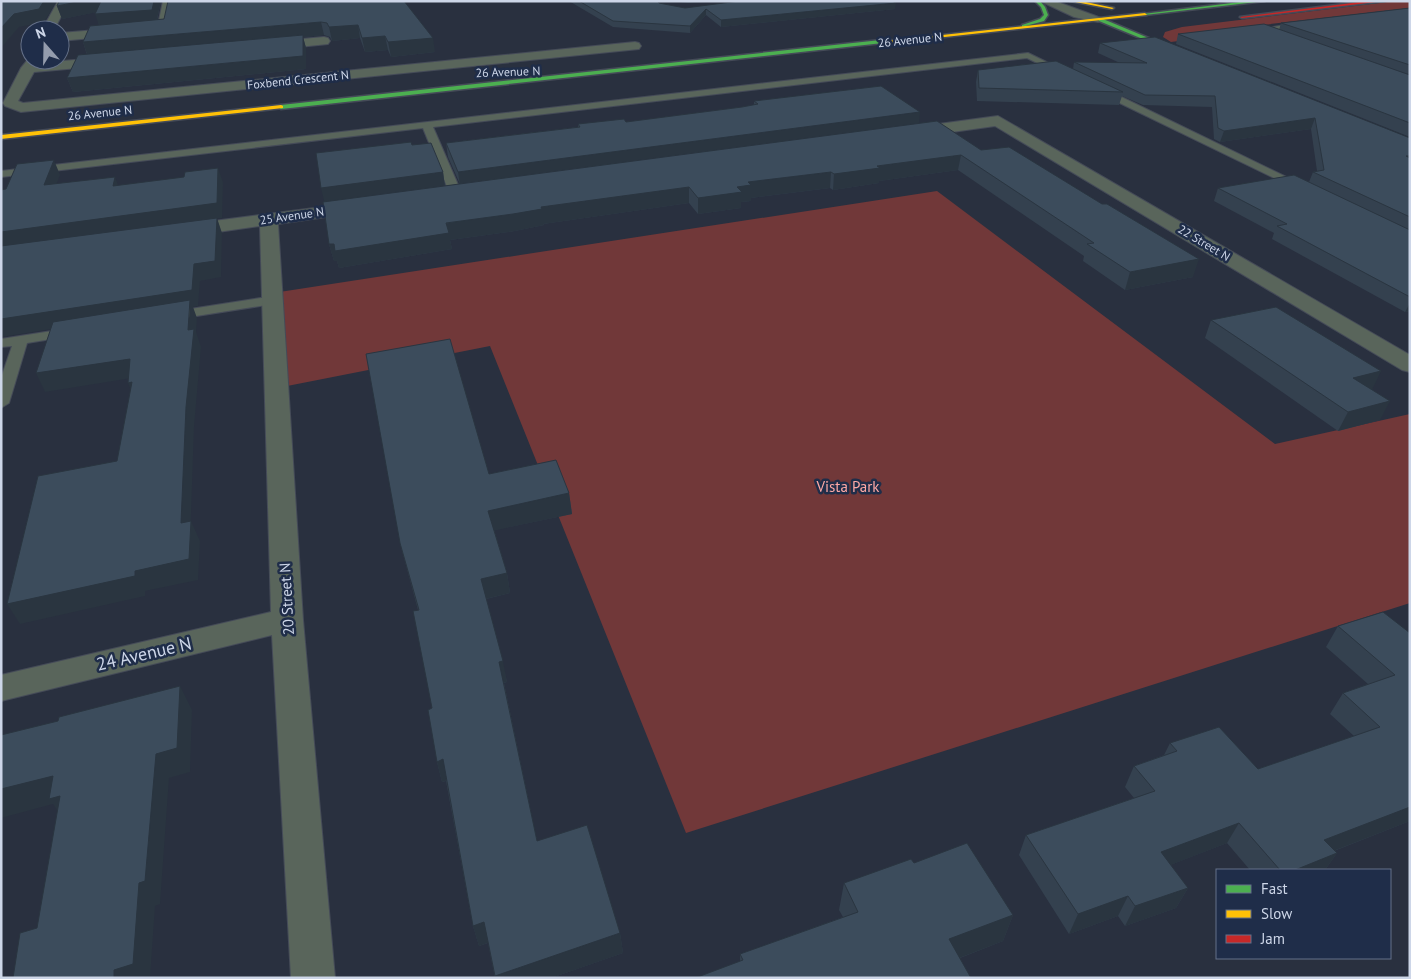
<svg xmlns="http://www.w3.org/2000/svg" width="1411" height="979" font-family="'PT Sans',sans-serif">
	<rect width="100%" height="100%" fill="#29303f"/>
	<g fill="#713839">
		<path d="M1396 1H1410V8L1245 27 1254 31 1171 42 1163 37 1165 32 1182 27Z"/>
		<path d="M937 191 1275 444 1410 414V603L686 833 490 346 277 388 273 293Z"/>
	</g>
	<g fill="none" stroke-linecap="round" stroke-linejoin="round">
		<g stroke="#454b58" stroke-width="2">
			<g id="lane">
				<path d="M1303 22 1307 24 1306 26 1269 31 1272 33 1268 35 1255 30Z"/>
				<path d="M1028 53 1067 72 1060 74 1027 58 433 127 462 194 456 197 450 194 423 128 1 177V171Z"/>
				<path d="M1097 88H1103L1307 187 1305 189H1297L1097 92Z"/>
				<path d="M274 296 281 300 279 303 171 320 164 316 171 312Z"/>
				<path d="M71 328 78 332 76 335 27 343 9 403 1 408V378L12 346 1 347V339Z"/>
			</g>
		</g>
		<g stroke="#454b58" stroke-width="2">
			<g id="street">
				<path d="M58 1H69L54 30H42Z"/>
				<path d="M163 1H174L167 31 60 41V33L158 25Z"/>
				<path d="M1040 1H1055L1104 19 1098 22 1074 17Z"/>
				<path d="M324 37 328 38 330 41 328 44 269 50 263 46 269 42Z"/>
				<path d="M635 42 639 43 641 46 639 49 21 112 5 106 3 103 21 68 30 57V60H40L38 63 111 57 118 61 111 65 34 72 18 101 23 103Z"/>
				<path d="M998 116 1410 355V372L1402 370 995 126 909 138 901 133 909 128Z"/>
				<path d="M361 202 367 203 370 207 367 211 278 224 303 620 335 978H291L272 635 1 701V675L271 612 260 226 183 237 176 235 174 231 176 227 183 225Z"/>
			</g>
		</g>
		<g stroke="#454b58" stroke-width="3">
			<g id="fast">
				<path d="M1035 1H1040L1045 7 1048 15 1044 21 1022 27V25L1040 19 1044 15 1041 7Z"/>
				<path d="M1248 1H1265L1145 15 1143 14Z"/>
				<path d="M1099 19H1103L1182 52 1177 53 1099 21Z"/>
				<path d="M890 39 892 42 281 109 278 107 281 105Z"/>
			</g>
		</g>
		<g stroke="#454b58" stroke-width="3">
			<g id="slow">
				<path d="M1070 1H1081L1114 8 1112 9Z"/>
				<path d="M1145 13 1147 15 890 43 887 41Z"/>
				<path d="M281 105 283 106V108L1 139V135Z"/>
			</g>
		</g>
		<g stroke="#454b58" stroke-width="3">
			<path id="jam" d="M1368 1H1384L1242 18 1240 17Z"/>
		</g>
		<use href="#lane" fill="#59655b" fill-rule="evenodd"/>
		<use href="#street" fill="#59655b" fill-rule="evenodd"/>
		<use href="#fast" fill="#4caf50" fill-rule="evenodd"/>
		<use href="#slow" fill="#ffc107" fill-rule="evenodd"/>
		<use href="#jam" fill="#c62828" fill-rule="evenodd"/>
	</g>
	<g fill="#34414f">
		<path d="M161 1 157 20 404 1 435 52 391 57 388 50 365 52 360 38 332 41 330 37 324 35 303 37 306 48V69L73 92 67 78 87 55 83 42 99 25 96 12 62 19 57 6Z"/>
		<path d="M569 1H657L659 3 685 8 895 9 721 27 706 15 690 33 613 27Z"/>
		<path d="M671 1H727L688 3Z"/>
		<path d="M1410 8V137L1176 44 1178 34 1279 30 1281 23Z"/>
		<path d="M1100 43 1410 138V311L1405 312 1272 239 1274 233 1214 201 1218 188 1309 182 1313 172 1317 171 1311 129 1220 142 1214 139 1212 107 1143 105 1122 96 1119 105 977 101 976 82 978 70 1073 69 1074 62 1120 63 1098 53Z"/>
		<path d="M754 101 919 124 981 150 1193 277 1125 290 1083 261 1084 256 958 170 879 181V183L833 190 830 188 751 198V201L741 202V208L698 214 689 203 543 224 544 225 515 231 450 240 452 249 339 268 337 261H334L329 244 325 202 412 145 443 172 445 186 460 184 448 157 446 143 578 127V124L626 122 742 107 754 105Z"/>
		<path d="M1211 320 1372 389 1380 420 1338 431 1205 338Z"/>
		<path d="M489 474 569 493 572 514 494 530 507 573 510 593 486 599 507 682 504 683 537 841 620 933 623 953 551 978H495L488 943 479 946 473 926 446 781 442 782 437 762 432 708 418 610 400 543Z"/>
		<path d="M1338 626 1410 633V821L1334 851 1337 853 1325 870H1250L1227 843 1170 865 1188 888 1176 908 1125 926 1118 916 1069 934 1019 855 1026 835 1134 798 1125 787 1134 766 1164 755 1170 743 1258 769 1354 736 1330 714 1343 693 1368 684 1326 647Z"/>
		<path d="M914 863 1013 915 1003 941 960 958 740 961V954L843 917 839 910 844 883Z"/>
	</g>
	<g fill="#2a3540">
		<path d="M44 1H57L44 22 19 27 1 48V28L14 14Z"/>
		<path d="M82 1H104L108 10 62 19 57 6Z"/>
		<path d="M154 1H161L156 23 100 28 95 14Z"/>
		<path d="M896 3 895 9 721 27V20Z"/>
		<path d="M706 9V15L690 33V26Z"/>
		<path d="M321 22 324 35 303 37 306 48V69L73 92 67 78 88 57 83 42Z"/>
		<path d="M358 25 360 38 332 41 329 27Z"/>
		<path d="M385 36 388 50 365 52 362 38Z"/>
		<path d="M433 38 435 52 391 57 388 42Z"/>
		<path d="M920 112 919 125 460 186 458 172Z"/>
		<path d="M1315 118 1311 129 1220 142 1224 131Z"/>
		<path d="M961 155 958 170 879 181V183L833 190 834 174 877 166Z"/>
		<path d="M54 160 60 175 50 200 44 185Z"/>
		<path d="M218 168 223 182 222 218H217L222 233 221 277 200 281 198 306 193 307 197 318 196 332 201 347 194 427 190 543 181 523 188 330 190 307 1 337V232Z"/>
		<path d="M443 172 445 188 325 204 321 188Z"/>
		<path d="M831 172 830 188 751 198V201L741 202V208L698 214V198L748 182Z"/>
		<path d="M115 177 120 191 113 186Z"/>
		<path d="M689 187V203L543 224 544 225 515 231 450 240 452 249 339 268 337 261H334L329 244 541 207Z"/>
		<path d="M1199 259 1193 277 1125 290 1130 272Z"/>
		<path d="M1410 303V311L1405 312Z"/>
		<path d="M130 359 138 377 45 392 36 373Z"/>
		<path d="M1381 371 1372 390 1353 378Z"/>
		<path d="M132 382 136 402 128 383Z"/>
		<path d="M1390 401 1380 420 1338 431 1348 412Z"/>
		<path d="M569 493 572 514 492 531 488 511Z"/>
		<path d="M191 521 200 541 198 580 145 591V596L20 624 7 604 135 571Z"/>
		<path d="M507 573 510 593 485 599 481 579Z"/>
		<path d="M503 661 507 682 503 683 499 662Z"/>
		<path d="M180 686 192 710 190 772 169 778 160 904 155 906 150 978H114V970L139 883 156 754Z"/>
		<path d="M443 759 448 780 442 782 437 762Z"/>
		<path d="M53 776 69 800 66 823 53 804 1 818V789Z"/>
		<path d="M1410 807V821L1310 860 1324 840Z"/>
		<path d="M1239 823 1227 843 1150 873 1161 852Z"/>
		<path d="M1337 853 1325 870H1295Z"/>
		<path d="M1188 888 1176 908 1125 926 1135 906Z"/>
		<path d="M1128 896 1118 916 1069 934 1078 914Z"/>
		<path d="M1013 915 1003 941 941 965 949 939Z"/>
		<path d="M484 922 490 942 479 946 473 926Z"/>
		<path d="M620 933 623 953 551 978H495V976Z"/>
	</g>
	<g fill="#3c4c5c" stroke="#2a3540">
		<path d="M1 1H44L39 9 14 14 1 28Z"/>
		<path d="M59 1H82L57 6Z"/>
		<path d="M101 1H154L152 10 95 14Z"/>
		<path d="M168 1H404L433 38 388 42 385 36 362 38 358 25 329 27 327 23 321 22 83 42 90 26 164 19Z"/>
		<path d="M579 1H657L659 3 685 8 739 1H892L896 3 721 20 706 9 690 26 613 21Z"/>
		<path d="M1410 8V65L1281 23Z"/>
		<path d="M1264 24 1410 75V123L1178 34Z"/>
		<path d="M303 35V56L67 78 78 55Z"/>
		<path d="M1155 37 1410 138V156H1406L1410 158V217L1313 172 1324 170 1315 118 1224 131 1218 128 1215 96 1145 95 1074 62 1147 63 1100 43Z"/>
		<path d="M1056 61 1123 92 979 88 978 70Z"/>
		<path d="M881 86 920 112 458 172 446 143 580 127 578 124 624 119 626 122 742 107 758 104 754 101Z"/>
		<path d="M937 121 981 150 1009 147 1102 204H1107L1199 259 1130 272 1087 244 1094 243 961 155 877 166 880 168 834 174 831 172 748 182 751 185 737 187 742 192 698 198 689 187 541 207 542 209 513 214 446 223 449 233 335 251 334 244H329L323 202Z"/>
		<path d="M411 142 412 145 431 143 443 172 321 188 316 153Z"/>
		<path d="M54 160 44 185 115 177 113 186 184 177 185 172 218 168 217 203 1 232V190L6 189 17 164Z"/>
		<path d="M1294 175 1410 230V297L1277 226 1287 224 1218 188Z"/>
		<path d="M217 218 215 261 194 264 192 290 1 319V246Z"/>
		<path d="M190 300 188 330 194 329 186 407 181 523 191 521 189 559 135 571V576L7 604 38 476 117 461 132 382 128 383 130 359 36 373 53 322Z"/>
		<path d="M1276 307 1381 371 1353 378 1390 401 1348 412 1211 320Z"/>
		<path d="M450 339 489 474 556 460 569 493 488 511 507 573 481 579 503 661 499 662 537 841 587 825 620 933 495 976 484 922 473 926 443 759 437 762 428 710 432 708 413 611 419 610 400 543 366 354Z"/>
		<path d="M1383 612 1410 633V807L1324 840 1337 853 1295 870H1280L1239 823 1161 852 1188 888 1135 906 1128 896 1078 914 1026 835 1155 791 1134 766 1177 751 1170 743 1219 727 1258 769 1380 727 1343 693 1395 675 1338 626Z"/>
		<path d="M180 686 177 748 156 754 145 881 139 883 133 964 114 970V978H13L20 933 37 928 60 796 49 799 53 776 1 789V735L58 721 59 717Z"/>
		<path d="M967 843 1013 915 949 939 971 978H695L743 960 740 954 858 912 844 883 911 859 914 863Z"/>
	</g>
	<g text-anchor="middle" stroke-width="5" stroke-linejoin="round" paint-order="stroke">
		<g font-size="12" fill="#cdd6e8" stroke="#1f2d49">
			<text transform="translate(910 40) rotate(-6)" y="4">26 Avenue N</text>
			<text transform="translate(508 72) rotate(-2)" y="4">26 Avenue N</text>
			<text transform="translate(298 80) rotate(-6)" y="4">Foxbend Crescent N</text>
			<text transform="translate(100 113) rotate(-6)" y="4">26 Avenue N</text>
			<text transform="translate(292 216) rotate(-8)" y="4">25 Avenue N</text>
			<text transform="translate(1204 243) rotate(31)" y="4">22 Street N</text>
		</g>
		<g font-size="15" fill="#fea9a5" stroke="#1f2d49">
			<text x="848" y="492">Vista Park</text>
		</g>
		<g font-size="15" fill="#cdd6e8" stroke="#1f2d49">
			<text transform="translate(287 599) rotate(-93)" y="5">20 Street N</text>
		</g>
		<g font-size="18" fill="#cdd6e8" stroke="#1f2d49">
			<text transform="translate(144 654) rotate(-13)" y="6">24 Avenue N</text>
		</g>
	</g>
	<rect width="1411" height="979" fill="none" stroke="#cdd6e8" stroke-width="5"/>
	<rect x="1216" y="869" width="175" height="90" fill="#1f2d49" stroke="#657189"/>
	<rect x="1226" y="885" width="25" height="8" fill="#4caf50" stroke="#657189"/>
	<text x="1261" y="894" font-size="15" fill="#cdd6e8">Fast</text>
	<rect x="1226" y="910" width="25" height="8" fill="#ffc107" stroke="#657189"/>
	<text x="1261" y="919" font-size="15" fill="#cdd6e8">Slow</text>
	<rect x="1226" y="935" width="25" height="8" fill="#c62828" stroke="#657189"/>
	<text x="1261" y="944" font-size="15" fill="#cdd6e8">Jam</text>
	<g transform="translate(45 45) rotate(340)"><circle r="24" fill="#1f2d49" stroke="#657189"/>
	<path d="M0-4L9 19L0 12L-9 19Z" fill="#949cad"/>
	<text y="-8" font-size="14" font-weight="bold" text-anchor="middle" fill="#cdd6e8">N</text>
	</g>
</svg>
